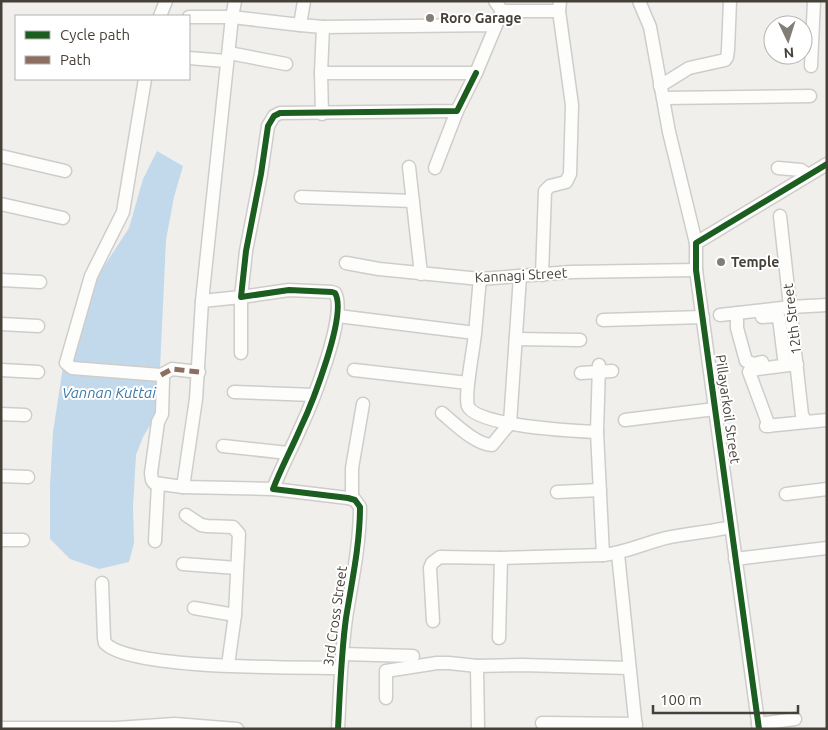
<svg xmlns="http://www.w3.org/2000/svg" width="828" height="730" font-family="Ubuntu,sans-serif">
	<rect width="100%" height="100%" fill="#f1efec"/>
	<path fill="#c1d9eb" d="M157 151 183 166 174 197 166 240 158 412 143 437 136 455 133 507 134 543 129 562 99 569 70 559 50 539V486L53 432 65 354 79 305 129 228 143 179Z"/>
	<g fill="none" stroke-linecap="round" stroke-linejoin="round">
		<g stroke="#cfcdca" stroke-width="15">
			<g id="minor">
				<path d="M235 1 232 17 300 25"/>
				<path d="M304 1 300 25 323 27"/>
				<path d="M495 1 502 11H559L560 1"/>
				<path d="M639 1 650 27 669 132 696 243"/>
				<path d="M160 16 166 1"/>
				<path d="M189 17H232L202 301 241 297V353"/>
				<path d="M496 25 323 27 321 73H476L502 11"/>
				<path d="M229 53 286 64"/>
				<path d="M189 58 226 61"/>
				<path d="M811 66 814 1"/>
				<path d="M321 73 322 114"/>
				<path d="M145 79 123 212 91 276 66 363 72 368 161 375 163 379 162 414 158 422 151 473 152 480 154 483 183 487 273 489"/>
				<path d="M660 86 689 68 725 60 727 57 728 50 730 1"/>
				<path d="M663 98 810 96"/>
				<path d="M1 156 65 171"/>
				<path d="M409 167 421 274"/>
				<path d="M435 168 457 111"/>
				<path d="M778 168 801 170 808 175"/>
				<path d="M301 197 413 201"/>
				<path d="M1 204 63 218"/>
				<path d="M780 216 802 415 806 421"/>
				<path d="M346 263 379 269 480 279 571 272 696 270"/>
				<path d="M542 275 545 191 550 186 566 182 570 174 572 105 559 11"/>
				<path d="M480 279C478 297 477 315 475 333 474 348 464 394 468 406 475 426 575 431 597 432L603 555"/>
				<path d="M1 280 40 282"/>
				<path d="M737 313V328L746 361 754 364 762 362"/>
				<path d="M720 315 790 307 827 305"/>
				<path d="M338 316 475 333"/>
				<path d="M762 317 776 316 779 318 784 358"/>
				<path d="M603 320 703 317"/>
				<path d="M1 324 38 326"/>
				<path d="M516 339 580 340"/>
				<path d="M1 370 38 372"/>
				<path d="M354 370 468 383"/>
				<path d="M581 373 612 371"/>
				<path d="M161 375 172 369 199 372"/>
				<path d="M234 392 314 395"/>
				<path d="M442 413C454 423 476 445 492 445L510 423 520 276"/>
				<path d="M1 414 25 415"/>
				<path d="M625 420 715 409"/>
				<path d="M766 426 827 420"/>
				<path d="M769 426 749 372 750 370 797 364"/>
				<path d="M597 432 599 365"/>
				<path d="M223 446 288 453"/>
				<path d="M1 476 28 477"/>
				<path d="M183 487 196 399 202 301"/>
				<path d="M557 492 600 490"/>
				<path d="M786 494 827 489"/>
				<path d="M352 499V468L363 404"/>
				<path d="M186 515 201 525 207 526 233 527 239 534 235 615 228 665"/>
				<path d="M1 540H23"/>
				<path d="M155 541 158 484"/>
				<path d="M618 554 636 729"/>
				<path d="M735 559 827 548"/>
				<path d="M183 564 237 568"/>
				<path d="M102 583 104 638 105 643C129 670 298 667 340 668"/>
				<path d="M194 608 235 615"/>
				<path d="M433 621 430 568 432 563 440 557 501 558 603 555C625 553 645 543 666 538 688 533 710 532 731 527"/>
				<path d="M499 638 501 558"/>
				<path d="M342 654 413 656"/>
				<path d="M386 698V671L437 663H449L477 666"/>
				<path d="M542 723 636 724"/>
				<path d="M758 724 795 719"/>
				<path d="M1 728H116L175 724 237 729"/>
				<path d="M338 729C340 691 341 655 346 618 352 581 360 544 360 507L355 500 348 498 273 489C281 468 291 450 300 429 311 406 348 314 335 293L332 292 289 290 241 297 246 251 261 174 268 126 274 116 280 113 457 111 476 73"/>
				<path d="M478 729 477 666 522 665 629 668"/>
				<path d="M759 729 696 270V243L827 164"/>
			</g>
		</g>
		<use href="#minor" stroke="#fdfdfc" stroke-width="12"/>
		<path stroke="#8d6e63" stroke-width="5" stroke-dasharray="10 5" stroke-linecap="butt" d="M161 375 172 369 199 372"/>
		<g stroke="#fff" stroke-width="9">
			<g id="cycleway">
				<path d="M338 729C340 691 341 655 346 618 352 581 360 544 360 507L355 500 348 498 273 489C281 468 291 450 300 429 311 406 348 314 335 293L332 292 289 290 241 297 246 251 261 174 268 126 274 116 280 113 457 111 476 73"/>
				<path d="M759 729 696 270V243L827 164"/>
			</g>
		</g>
		<use href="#cycleway" stroke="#1b5e20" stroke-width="6"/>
	</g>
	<g fill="#827e77" stroke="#fff" stroke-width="2">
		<circle cx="430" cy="18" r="5"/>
		<circle cx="721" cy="262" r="5"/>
	</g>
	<g text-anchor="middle" stroke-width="4" stroke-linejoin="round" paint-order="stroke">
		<g font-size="14" font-weight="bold" fill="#464138" stroke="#fff" text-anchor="start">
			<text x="440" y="23">Roro Garage</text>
			<text x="731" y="267">Temple</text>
		</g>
		<g font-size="14" fill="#464138" stroke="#fff">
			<text transform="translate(521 275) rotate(-3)" y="5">Kannagi Street</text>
			<text transform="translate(792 319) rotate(-97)" y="5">12th Street</text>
			<text transform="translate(728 409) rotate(82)" y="5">Pillayarkoil Street</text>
			<text transform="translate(335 616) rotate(-82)" y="5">3rd Cross Street</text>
		</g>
		<g font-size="15" font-style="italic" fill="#3c79a8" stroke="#fff">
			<text x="109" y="398">Vannan Kuttai</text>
		</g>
	</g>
	<rect width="828" height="730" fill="none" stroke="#464138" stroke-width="5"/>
	<rect x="15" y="15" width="175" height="65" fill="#ffffff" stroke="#b5b3af"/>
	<rect x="25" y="31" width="25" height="8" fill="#1b5e20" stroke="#b5b3af"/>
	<text x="60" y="40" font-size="15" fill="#464138">Cycle path</text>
	<rect x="25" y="56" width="25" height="8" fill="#8d6e63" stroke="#b5b3af"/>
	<text x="60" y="65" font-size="15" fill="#464138">Path</text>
	<g transform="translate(788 40) rotate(176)"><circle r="24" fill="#ffffff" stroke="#b5b3af"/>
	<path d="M0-4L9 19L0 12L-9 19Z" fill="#827e77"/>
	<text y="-8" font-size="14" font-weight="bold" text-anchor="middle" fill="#464138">N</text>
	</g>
	<path d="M653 705v8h145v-8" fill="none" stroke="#464138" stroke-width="2.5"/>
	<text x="660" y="705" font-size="15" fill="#464138" stroke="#ffffff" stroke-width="4" paint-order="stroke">100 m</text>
</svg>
